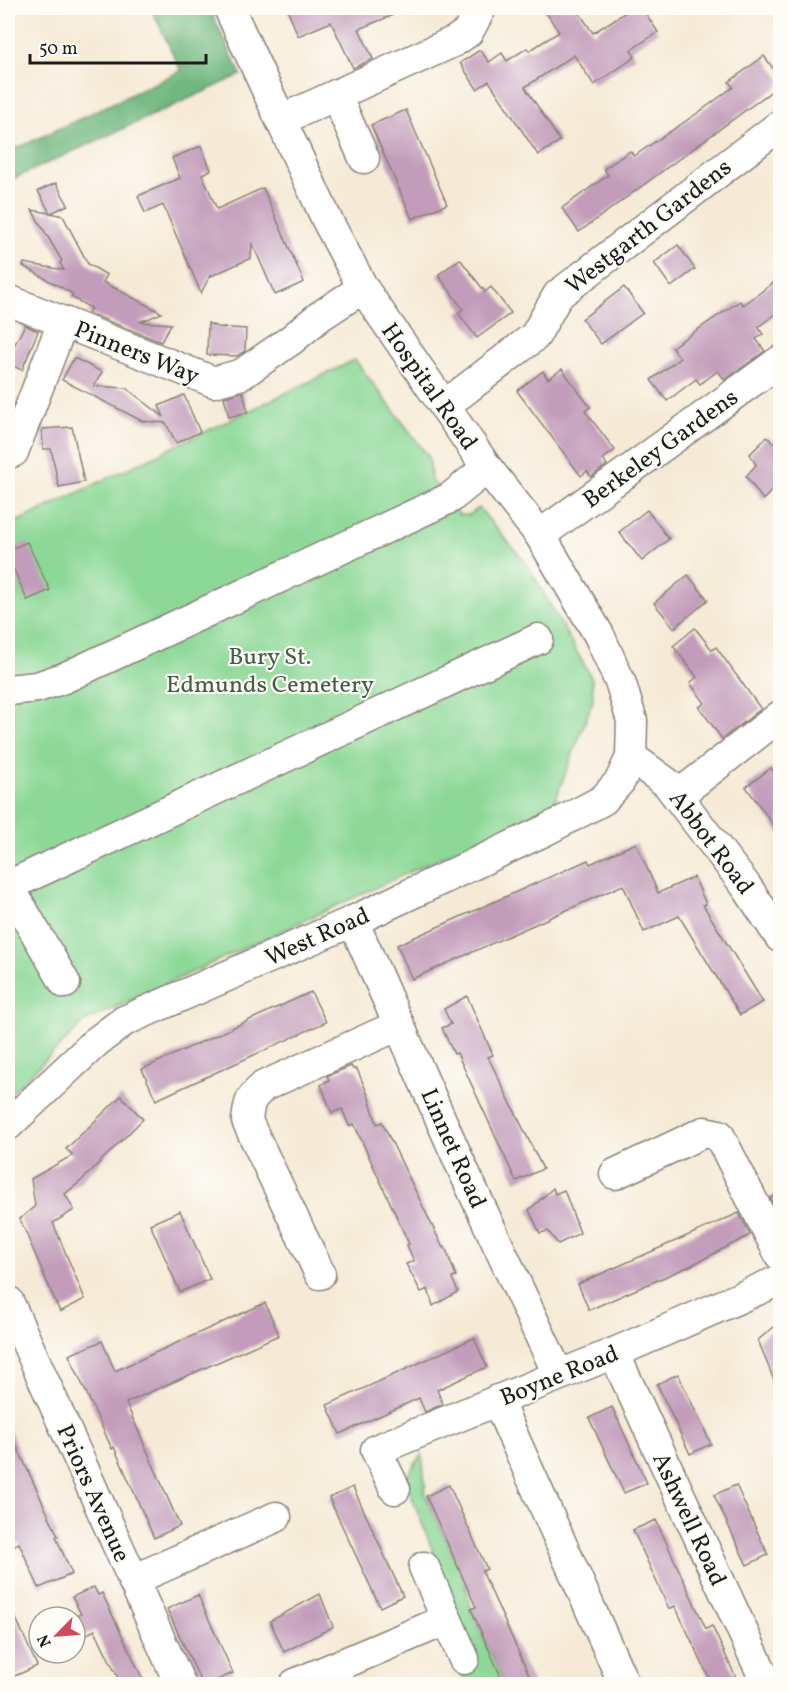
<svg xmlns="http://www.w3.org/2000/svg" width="788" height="1692" font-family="Vollkorn,serif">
	<rect width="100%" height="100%" fill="#fdfcf7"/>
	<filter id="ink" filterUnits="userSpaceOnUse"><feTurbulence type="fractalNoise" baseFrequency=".0167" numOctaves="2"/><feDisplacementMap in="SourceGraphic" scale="12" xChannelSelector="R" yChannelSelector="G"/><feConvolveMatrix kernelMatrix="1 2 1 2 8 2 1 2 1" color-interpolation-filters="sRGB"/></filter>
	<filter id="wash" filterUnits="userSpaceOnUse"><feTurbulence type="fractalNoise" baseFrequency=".008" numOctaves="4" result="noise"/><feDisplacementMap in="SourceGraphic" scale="24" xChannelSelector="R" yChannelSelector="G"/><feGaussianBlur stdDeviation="1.35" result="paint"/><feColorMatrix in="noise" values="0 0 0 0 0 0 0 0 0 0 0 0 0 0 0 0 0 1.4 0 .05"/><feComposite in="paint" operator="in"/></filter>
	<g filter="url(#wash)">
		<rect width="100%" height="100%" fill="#f6ead6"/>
		<g fill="#8cd896" stroke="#547a59" stroke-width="1.5">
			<path d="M355 360 429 457 431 481 450 498 459 515H469L479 508 527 564 592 679 593 701 553 806 86 1021 8 1096V526Z"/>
			<path d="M422 1454 426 1496 464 1579 471 1609 504 1684H466L460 1671 476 1662 405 1479Z"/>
		</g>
		<path fill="#71b87f" stroke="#466a4e" stroke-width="1.5" d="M151 8H209L241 75 8 181V148L20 147 181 71Z"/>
		<g id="blocks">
			<g fill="#c29cba">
				<path d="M287 8H410L359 29 373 59 353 68 331 22 298 36Z"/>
				<path d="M543 8H576L593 33 632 8H642L658 32 631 50 635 57 594 85 574 55 525 87 560 141 538 155 489 81 477 89 460 63 480 50 489 62 502 53 507 61 527 48 529 51 559 32Z"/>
				<path d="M764 56 780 78V85L579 232 562 208 608 175 604 169 630 151 634 156 702 110 733 87 729 82Z"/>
				<path d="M406 110 447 204 412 219 371 125Z"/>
				<path d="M201 146 211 170 202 174 217 209 263 188 304 282 275 295 252 243 251 258 211 276V274L201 293 163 205 145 213 138 196 180 178 172 158Z"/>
				<path d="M56 183 68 205 51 213 63 216 88 264 107 275 103 282 162 313 140 322 171 324 161 342 88 313 91 308 71 297 73 294 23 266 24 263 64 270 60 263 62 261 32 210 50 213 38 191Z"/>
				<path d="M678 245 695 269 671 287 654 263Z"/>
				<path d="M460 259 485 292 491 287 511 313 477 338 458 313 463 309 438 275Z"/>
				<path d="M780 278V311L758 327 763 334 756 339 765 351 725 380 718 371 700 384 696 379 667 401 651 380 680 358 672 347 740 301 743 305Z"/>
				<path d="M624 287 643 313 601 344 582 319Z"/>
				<path d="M208 323 217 327 246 329 245 351 237 356 207 355Z"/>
				<path d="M25 325 38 331 22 370 8 364V357Z"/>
				<path d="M74 358 102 372 94 386 126 388 164 417 159 406 184 395 200 432 176 443 166 423 142 421 62 380Z"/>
				<path d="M562 369 590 407 585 411 615 450 603 459 607 465 591 477 587 471 581 476 517 391 543 371 548 379Z"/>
				<path d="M243 392 248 412 229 417 224 397Z"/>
				<path d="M72 427 84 482 59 487 51 449H43L42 429Z"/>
				<path d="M767 437 780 448V481L763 500 746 476 756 465 750 454Z"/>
				<path d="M647 510 669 539 642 561 619 532Z"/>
				<path d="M27 542 50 590 27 600 14 570 8 573V550Z"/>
				<path d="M688 575 708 600 674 628 654 603Z"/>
				<path d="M695 628 712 650 716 647 761 709 722 739 699 707 705 703 690 683 697 677 673 646Z"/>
				<path d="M771 768 780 781V834L746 787Z"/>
				<path d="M636 843 658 893 694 877 706 904 703 905 763 1002 740 1015 679 916 644 932 623 885 412 979 397 945 588 860 590 864Z"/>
				<path d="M311 992 326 1022 156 1100 142 1069Z"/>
				<path d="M467 996 493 1055 488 1057 543 1169 516 1181 457 1053 454 1054 442 1028 451 1024 444 1009Z"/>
				<path d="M351 1066 353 1069H357L368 1095 377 1124 382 1122 443 1248 445 1247 456 1276 452 1278 458 1292 433 1306 428 1289 421 1292 406 1264 414 1261 407 1245 409 1244 354 1124 349 1126 342 1109 332 1113 321 1085 329 1080 327 1076Z"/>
				<path d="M121 1096 143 1119 81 1181 65 1194 74 1210 53 1223 85 1299 60 1312 20 1219 35 1206 31 1179 73 1155 66 1149Z"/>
				<path d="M553 1188 555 1194 564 1190 580 1233 558 1244 548 1231 540 1233 529 1210Z"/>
				<path d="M780 1193V1218L770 1198Z"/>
				<path d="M180 1211 210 1279 180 1292 150 1224Z"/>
				<path d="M739 1213 750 1235 692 1265 589 1310 578 1284Z"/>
				<path d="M265 1303 279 1335 126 1403 180 1526 154 1538 114 1447 112 1449 69 1355 102 1341 115 1371Z"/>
				<path d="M780 1322V1393H779L758 1340Z"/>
				<path d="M474 1338 487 1367 437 1390 443 1404 425 1412 419 1398 340 1434 327 1405Z"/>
				<path d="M678 1374 711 1444 690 1454 657 1384Z"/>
				<path d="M612 1407 647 1483 624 1493 589 1418Z"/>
				<path d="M8 1427 58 1536 56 1537 72 1574 39 1588 19 1543 8 1548Z"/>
				<path d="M449 1485 487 1569 482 1571 533 1684H504L471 1609 476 1607 426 1496Z"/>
				<path d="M736 1485 768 1555 747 1565 714 1495Z"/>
				<path d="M353 1487 403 1596 380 1607 329 1498Z"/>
				<path d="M656 1520 706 1629 712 1626 739 1684H712L675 1606 669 1609 633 1530Z"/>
				<path d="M94 1587 98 1595 102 1593 145 1684H121L95 1630 79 1638 75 1630 74 1617 81 1614 72 1597Z"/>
				<path d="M320 1594 333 1627 284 1652 270 1621Z"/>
				<path d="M198 1595 233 1673 208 1684H202L167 1609Z"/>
				<path d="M8 1600 37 1666 8 1679Z"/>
			</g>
		</g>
	</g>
	<g filter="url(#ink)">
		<use href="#blocks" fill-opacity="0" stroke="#898379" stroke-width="1.5"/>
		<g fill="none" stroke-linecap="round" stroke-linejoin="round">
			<g stroke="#898379" stroke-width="33">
				<g id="minor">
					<path d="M336 95 364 158"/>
					<path d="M281 120 455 41 468 32 481 8"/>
					<path d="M8 300 214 382 242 374 291 340 320 316 363 288"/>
					<path d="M444 406 535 336 558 295 780 125"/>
					<path d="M13 452 63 322"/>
					<path d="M540 535 780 361"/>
					<path d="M8 690 37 687 64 678 450 498 487 468"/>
					<path d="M631 757 667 783 746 886 780 937"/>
					<path d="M677 796 780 716"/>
					<path d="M8 885 65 983"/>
					<path d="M8 886 538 639"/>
					<path d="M353 921 460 1163 558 1374"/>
					<path d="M8 1125 96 1042 124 1021 353 921 546 830 603 800 620 781 631 757 632 721 621 684 599 635 540 535 487 468 363 288 327 220 229 8"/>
					<path d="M615 1174 704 1132 719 1135 780 1255"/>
					<path d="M320 1274 247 1121C249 1102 250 1098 264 1086L399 1025"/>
					<path d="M8 1301 180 1684"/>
					<path d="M614 1353 767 1684"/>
					<path d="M497 1400 624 1684"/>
					<path d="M395 1489 376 1450 614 1353 780 1280"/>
					<path d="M424 1567 464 1659"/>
					<path d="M133 1580 276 1517"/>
					<path d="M295 1684 446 1620"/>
				</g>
			</g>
			<use href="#minor" stroke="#fff" stroke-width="30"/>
		</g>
	</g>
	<g text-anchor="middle" stroke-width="4.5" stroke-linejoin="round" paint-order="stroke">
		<g font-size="24" fill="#1c1c1c" stroke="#fdfcf7">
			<text transform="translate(648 226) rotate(-38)" y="8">Westgarth Gardens</text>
			<text transform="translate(137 352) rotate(22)" y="8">Pinners Way</text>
			<text transform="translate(430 386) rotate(55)" y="8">Hospital Road</text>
			<text transform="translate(660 448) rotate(-36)" y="8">Berkeley Gardens</text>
			<text transform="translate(712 842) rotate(53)" y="8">Abbot Road</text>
			<text transform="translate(317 936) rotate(-24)" y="8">West Road</text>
			<text transform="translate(454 1148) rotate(66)" y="8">Linnet Road</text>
			<text transform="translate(559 1375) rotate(-22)" y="8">Boyne Road</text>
			<text transform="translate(94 1493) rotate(66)" y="8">Priors Avenue</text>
			<text transform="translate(690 1519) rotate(65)" y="8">Ashwell Road</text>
		</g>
		<g font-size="24" fill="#435e47" stroke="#fdfcf7">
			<text x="270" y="664">Bury St.<tspan x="270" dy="28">Edmunds Cemetery</tspan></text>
		</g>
	</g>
	<rect width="788" height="1692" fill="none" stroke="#fdfcf7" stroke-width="30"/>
	<g transform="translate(57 1635) rotate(245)"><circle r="28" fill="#fdfcf7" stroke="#a3a29f" stroke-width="1.5"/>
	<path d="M0-4.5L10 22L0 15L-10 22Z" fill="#d1495b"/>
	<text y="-9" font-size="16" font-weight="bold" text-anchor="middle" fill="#1c1c1c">N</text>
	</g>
	<path d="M30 54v9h176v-9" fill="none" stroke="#1c1c1c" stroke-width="3"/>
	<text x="39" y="54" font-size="18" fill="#1c1c1c" stroke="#fdfcf7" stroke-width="4.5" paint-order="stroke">50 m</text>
</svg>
